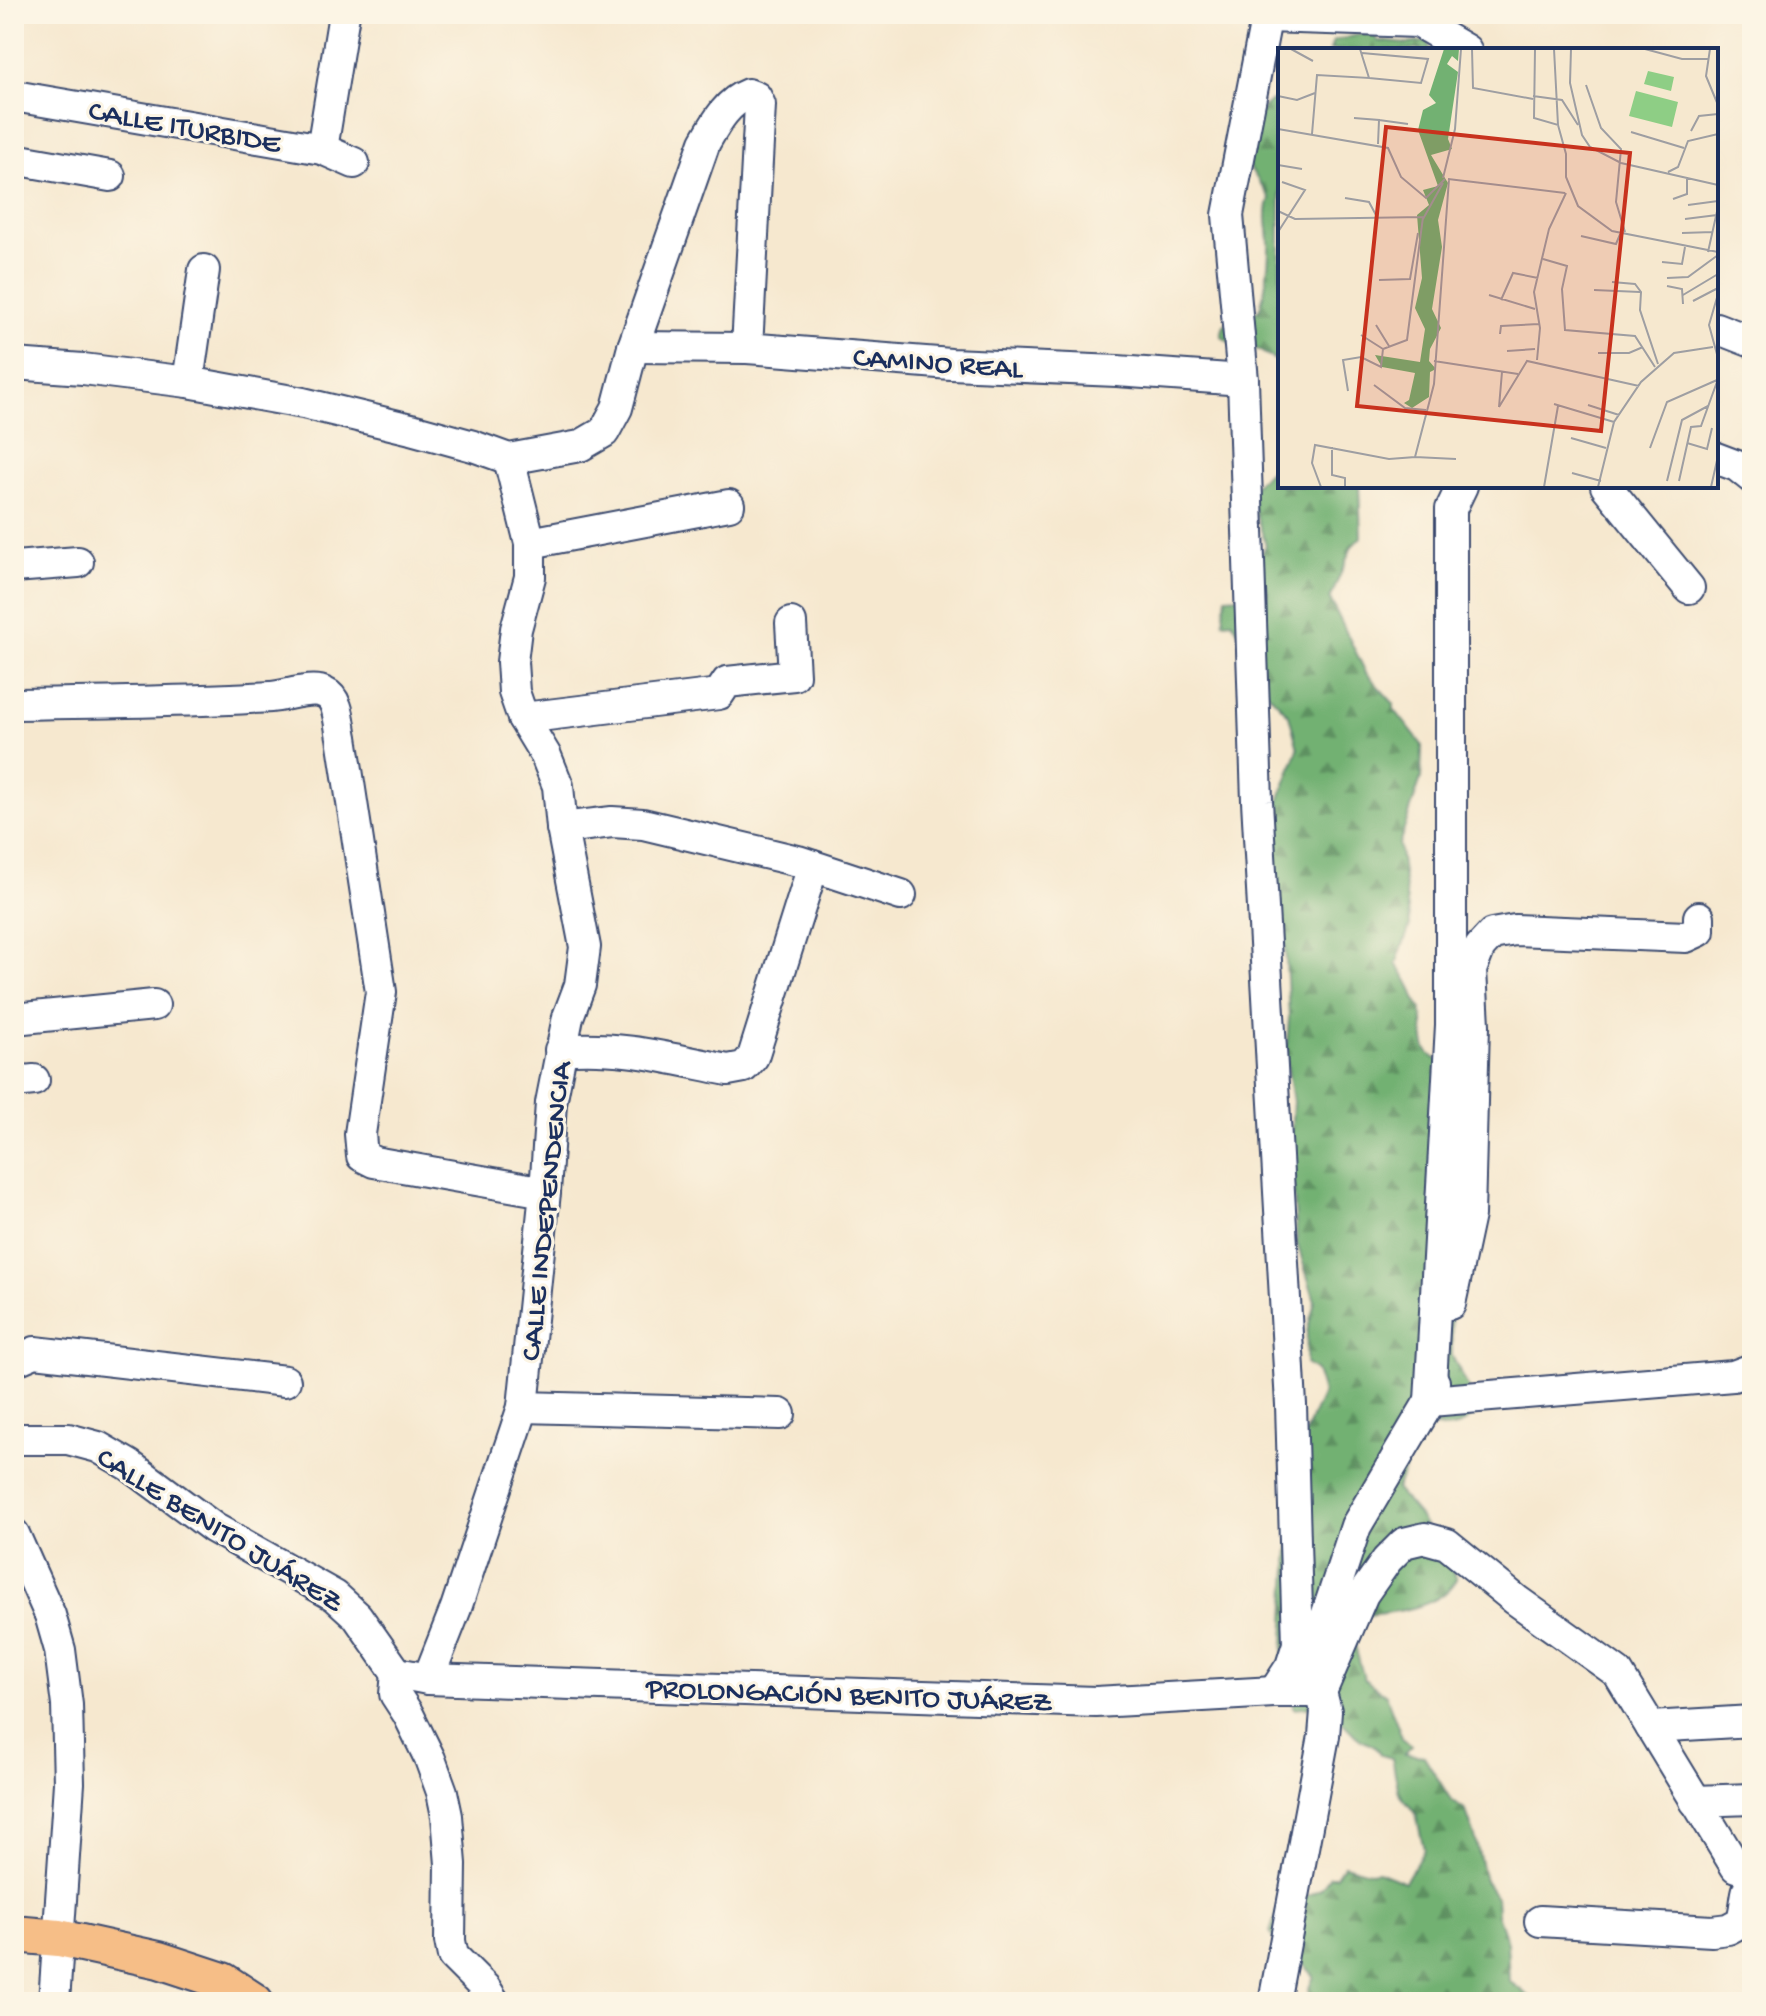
<svg xmlns="http://www.w3.org/2000/svg" width="1766" height="2016" font-family="'Gochi Hand',sans-serif">
	<defs>
		<pattern id="forest-firs" width="22" height="20" patternUnits="userSpaceOnUse" patternTransform="scale(2)"><rect width="22" height="20" fill="#72b172"/><path d="M5 1l3.5 6h-7zM16 11l3.5 6h-7z" fill="#5d9061"/></pattern>
	</defs>
	<rect width="100%" height="100%" fill="#fcf5e5"/>
	<filter id="ink" filterUnits="userSpaceOnUse"><feTurbulence type="fractalNoise" baseFrequency=".0125" numOctaves="2"/><feDisplacementMap in="SourceGraphic" scale="16" xChannelSelector="R" yChannelSelector="G"/><feConvolveMatrix kernelMatrix="1 2 1 2 8 2 1 2 1" color-interpolation-filters="sRGB"/></filter>
	<filter id="wash" filterUnits="userSpaceOnUse"><feTurbulence type="fractalNoise" baseFrequency=".006" numOctaves="4" result="noise"/><feDisplacementMap in="SourceGraphic" scale="32" xChannelSelector="R" yChannelSelector="G"/><feGaussianBlur stdDeviation="1.8" result="paint"/><feColorMatrix in="noise" values="0 0 0 0 0 0 0 0 0 0 0 0 0 0 0 0 0 1.4 0 .05"/><feComposite in="paint" operator="in"/></filter>
	<g filter="url(#wash)">
		<rect width="100%" height="100%" fill="#f6e8cf"/>
		<g fill="url(#forest-firs)" stroke="#467068" stroke-width="2">
			<path d="M1370 28 1378 41 1407 44 1428 41 1430 50H1330L1333 41 1366 33Z"/>
			<path d="M1280 97V369L1275 360 1245 342 1232 344 1221 336 1224 325 1259 310C1265 296 1269 264 1269 248 1270 229 1263 217 1270 198L1248 165C1252 138 1250 107 1280 97Z"/>
			<path d="M1280 463V486H1359L1361 537 1352 546 1330 599 1366 673 1394 704V709L1422 745 1421 778 1399 844 1410 926 1396 964C1405 976 1411 984 1415 998 1416 1002 1420 1005 1421 1009 1428 1035 1414 1052 1445 1063L1452 1356 1480 1410C1464 1423 1454 1434 1432 1426L1407 1463 1396 1489 1419 1516 1457 1579C1440 1609 1392 1613 1362 1615L1350 1628 1364 1679 1386 1695 1403 1740 1411 1746 1405 1754 1424 1756 1451 1800 1466 1811 1475 1837 1485 1881 1496 1897 1497 1914 1507 1943 1509 1981 1530 1997 1527 2002H1309V1988L1314 1976 1297 1956 1283 1958 1270 1933 1277 1910 1321 1889 1330 1876H1336L1344 1865 1369 1872 1378 1871 1405 1882 1424 1849 1416 1814 1399 1793 1392 1758 1381 1755C1371 1739 1366 1746 1356 1736 1334 1714 1328 1703 1294 1708L1293 1695 1283 1659 1294 1457 1323 1393 1316 1371 1306 1364 1307 1332 1315 1301 1297 1243 1291 1143 1293 1101 1286 1058 1289 1018 1285 941 1283 917 1274 888 1272 820 1298 749 1289 715 1266 691 1243 639 1232 621 1223 622 1226 597 1243 596 1266 545 1249 493 1259 480Z"/>
		</g>
	</g>
	<g filter="url(#ink)">
		<g fill="none" stroke-linecap="round" stroke-linejoin="round">
			<g stroke="#3c4b6f" stroke-width="34">
				<g id="minor">
					<path d="M1267 14 1228 215 1243 380 1257 801 1291 1405 1298 1644 1291 1666 1274 1692"/>
					<path d="M1267 17 1418 22 1466 50"/>
					<path d="M14 96 322 149 354 163"/>
					<path d="M322 149 344 14"/>
					<path d="M14 159 110 176"/>
					<path d="M1716 328 1752 342"/>
					<path d="M633 347 747 348 951 364 1117 371 1243 380"/>
					<path d="M14 364 83 369 188 382 303 403 411 429 473 446 509 459 580 446 604 432 617 408 633 347 705 142C716 123 727 102 748 94L756 97 760 105 747 348"/>
					<path d="M188 382 204 270"/>
					<path d="M1716 458 1737 466 1752 478"/>
					<path d="M1462 486 1451 509V1025L1430 1401 1733 1376 1752 1369"/>
					<path d="M1606 486 1689 588"/>
					<path d="M530 543 729 505"/>
					<path d="M14 567 78 562"/>
					<path d="M14 704C100 703 185 702 271 697 286 696 312 686 325 693 339 699 339 724 342 737L381 992 360 1134 362 1156 374 1162 545 1192"/>
					<path d="M523 718 719 694 727 682 794 675 791 623"/>
					<path d="M562 828 612 822 643 824 798 861 901 895"/>
					<path d="M14 1019 154 1005"/>
					<path d="M560 1050C618 1044 672 1059 728 1070L744 1067 753 1057 813 866"/>
					<path d="M14 1082 34 1080"/>
					<path d="M1450 1304 1469 1215 1474 1025 1471 970 1480 947 1492 934 1515 930 1686 937 1699 931V917"/>
					<path d="M14 1361 35 1352 285 1381"/>
					<path d="M523 1407 780 1414"/>
					<path d="M14 1439H68L98 1447 129 1465 214 1528 335 1596 357 1616 397 1673"/>
					<path d="M14 1534 50 1615 60 1650 67 1705 69 1783 54 2002"/>
					<path d="M397 1673 428 1679 1096 1702 1274 1692H1321L1363 1594 1387 1560 1404 1543 1425 1538 1447 1544 1516 1600 1618 1673 1736 1867 1752 1872"/>
					<path d="M397 1673 395 1694 408 1714 430 1759 442 1792 447 1816 451 1864 450 1941 453 1956 485 1988 494 2002"/>
					<path d="M1307 1674 1356 1526 1430 1401 1434 1382"/>
					<path d="M428 1679 456 1608 523 1407 545 1192 551 1103 568 1017 580 985 585 947 562 828 558 786 546 756 523 718 514 692 512 662 516 629 530 577V543L509 459"/>
					<path d="M1651 1727 1752 1721"/>
					<path d="M1695 1801 1752 1799"/>
					<path d="M1540 1921 1712 1931 1728 1929 1741 1922C1747 1909 1744 1892 1752 1881"/>
					<path d="M1274 2002 1324 1736 1326 1711 1321 1692"/>
				</g>
			</g>
			<g stroke="#3c4b6f" stroke-width="40">
				<path id="major" d="M14 1934 59 1938 159 1960 223 1981 255 2002"/>
			</g>
			<use href="#minor" stroke="#fff" stroke-width="30"/>
			<use href="#major" stroke="#f6be87" stroke-width="36"/>
		</g>
	</g>
	<g text-anchor="middle" stroke-width="6" stroke-linejoin="round" paint-order="stroke">
		<g font-size="30" fill="#1b2f5e" stroke="#fcf5e5">
			<text transform="translate(185 125) rotate(10)" y="10">CALLE ITURBIDE</text>
			<text transform="translate(938 361) rotate(4)" y="10">CAMINO REAL</text>
			<text transform="translate(544 1211) rotate(-84)" y="10">CALLE INDEPENDENCIA</text>
			<text transform="translate(221 1528) rotate(32)" y="10">CALLE BENITO JUÁREZ</text>
			<text transform="translate(849 1693) rotate(2)" y="10">PROLONGACIÓN BENITO JUÁREZ</text>
		</g>
	</g>
	<g transform="translate(1278 48)">
		<rect width="440" height="440" fill="#f6e8cf"/>
		<path d="M166 1H181L180 13 174 8 169 16 180 24 170 91 174 101 153 107 170 135 160 172 164 199 154 261 163 280 152 301 151 313 158 321 152 324 151 349 134 360 126 355 131 352 137 325 104 319 97 307 142 314 147 281 137 260 144 230 139 167 151 157 145 142 160 138 140 82 145 62 158 55 151 47Z" fill="#72b172"/>
		<path d="M370 23 396 29 393 43 366 36ZM358 43 400 54 394 79 351 68Z" fill="#8ece85"/>
		<path fill="none" stroke="#9e9ea2" stroke-width="2" d="M13 1 35 13M194 1 195 40 255 51M257 1 256 70 280 77 276 1M293 1 292 35 304 87 312 99 343 115 440 137M367 1 404 11H431M432 1 428 28 440 57M84 5 150 11 143 35 91 30M308 37 323 80 343 101 338 154 347 184M0 48 19 52 37 45M255 48 284 52 300 77M76 70 101 72 100 96M101 72 130 76M280 77 288 106V129L300 158 334 183 440 204M0 81 110 100 123 129 148 150 167 131M413 83 421 68 440 66M353 84 406 100M34 86 39 27 91 30 82 1M0 117 24 121M390 124 400 119 410 93 440 86M165 130 177 81 183 1M170 131 287 145M67 150 91 154 99 169M395 151 409 146V129M410 157 440 153M0 163 17 171 145 169 129 292 105 301 103 319 83 309 65 312 70 343M145 171 165 135M407 171 439 167M0 184 27 142 4 134M404 185 435 184M303 188 338 196 343 184M430 204 440 159M265 211 289 218 284 241 287 282 357 288 377 319M384 214 404 216 407 199M389 230 410 229 440 207M101 232 132 231 140 185M334 234 357 236 363 244 362 262 380 316M389 238 404 241 405 256M316 242 362 244M440 246 431 277 440 310M211 247 257 261M405 247 440 226M223 252 235 225 260 230M415 253 440 240M98 277 111 298M222 286 223 278 261 276M83 287 105 301M229 303 257 301M320 305H351L365 299M259 312 262 280 256 244 271 181 288 145M156 313 240 326M96 337 127 360 148 362M276 356 336 374M310 357 341 367M221 359 249 313 361 338M221 359 224 324M293 390 328 400M409 395 429 401 434 380M54 399V427L67 430V439M372 400 389 354 439 332M137 409 178 411M294 425 323 433M389 433 404 372 430 358M401 433 413 379 423 378 440 331M43 439 34 415 37 397 111 411 137 409 156 336 171 131M266 439 280 358M320 439 336 374 363 334 396 305 435 299M433 439 440 408"/>
		<path fill="#c8321e" fill-opacity="0.15" stroke="#c8321e" stroke-width="4" d="M108 79 352 105 323 383 79 358Z"/>
		<rect width="440" height="440" fill="none" stroke="#1b2f5e" stroke-width="4"/>
	</g>
	<rect width="1766" height="2016" fill="none" stroke="#fcf5e5" stroke-width="48"/>
</svg>
